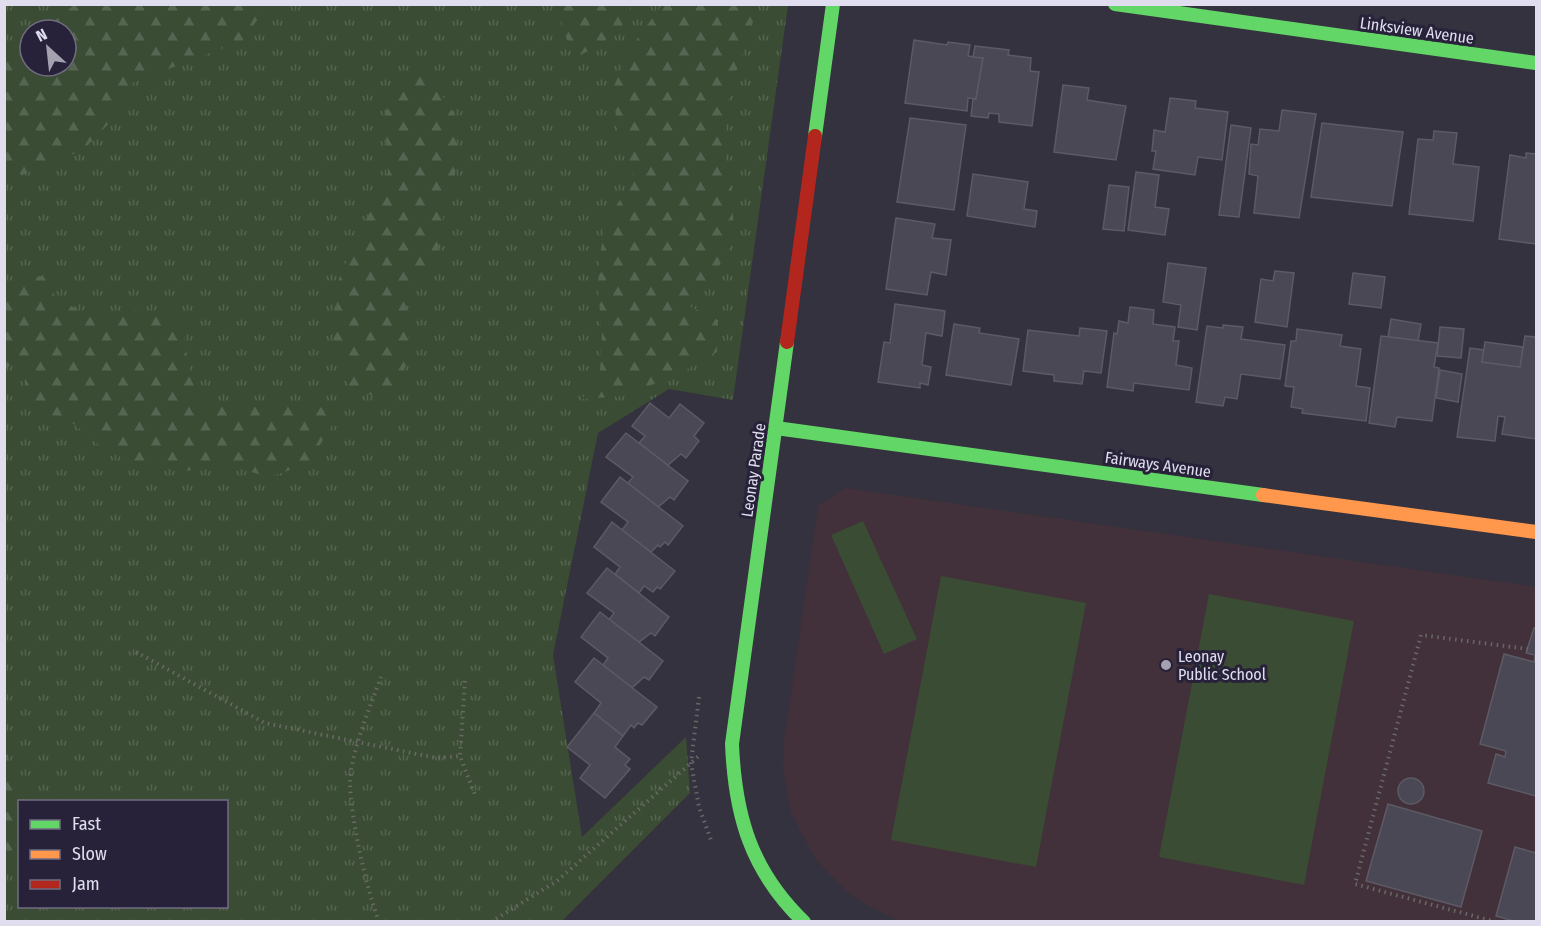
<svg xmlns="http://www.w3.org/2000/svg" width="1541" height="926" font-family="'Fira Sans Condensed',sans-serif">
	<defs>
		<pattern id="grass-tufts" width="24" height="20" patternUnits="userSpaceOnUse" patternTransform="scale(1.5)"><rect width="24" height="20" fill="#3a4c33"/><path d="M3 7l-1-3M5 7V3M7 7l1-3M15 17l-1-3M17 17v-4M19 17l1-3" fill="none" stroke="#566551"/></pattern>
		<pattern id="forest-firs" width="22" height="20" patternUnits="userSpaceOnUse" patternTransform="scale(1.5)"><rect width="22" height="20" fill="#3a4c33"/><path d="M5 1l3.5 6h-7zM16 11l3.5 6h-7z" fill="#566551"/></pattern>
	</defs>
	<rect width="100%" height="100%" fill="#34323e"/>
	<path fill="#42313a" d="M845 488 1536 587V921L901 922 863 903 846 891 816 860 791 813 783 768 784 743 818 506Z"/>
	<path fill="url(#grass-tufts)" fill-rule="evenodd" d="M5 5H788L733 400 669 389 598 433 553 655 582 837 686 737 690 793 562 921 5 922ZM30 30H66V66H30ZM20 802H226V906H20Z"/>
	<g fill="url(#forest-firs)">
		<path d="M74 5V4L267 5 244 40 132 83 114 118 83 150 22 175 5 169V62L30 41V66H66V30H43Z"/>
		<path d="M563 5V4L632 5C625 34 597 46 573 59L560 18Z"/>
		<path d="M662 5H756L751 31 731 86 723 142 732 192 734 238 718 268 687 305 718 320 717 352 677 375 623 396 582 399 600 372 602 334 598 290 599 259 607 219 635 178 617 128 613 88 634 43Z"/>
		<path d="M407 75 430 78 454 113 459 159 444 213 437 257 407 306 409 361 386 400 350 388 333 342 339 278 388 172 385 113Z"/>
		<path d="M50 273 54 295 84 314 134 310 182 321 189 369 198 400 233 409 313 401 336 419 308 464 269 477 231 466 185 471 129 461 104 449 74 424 26 405V377L12 364 5 369V288Z"/>
		<path d="M7 755 24 801 20 802 19 872 5 871 4 756Z"/>
	</g>
	<g fill="#3a4c33">
		<path d="M863 521 917 639 884 654 831 535Z"/>
		<path d="M941 576 1086 603 1036 867 891 840Z"/>
		<path d="M1209 594 1354 621 1304 885 1159 857Z"/>
	</g>
	<g fill="#4a4855" stroke="#5c5a64" stroke-width="1.5">
		<path d="M914 40 947 45 948 42 970 45 968 56 983 58 976 99 968 98 967 111 905 103Z"/>
		<path d="M975 46 1009 50 1008 55 1031 58 1030 71 1039 72 1032 126 999 122V114L989 113 988 118 971 116 973 99H976L983 58 973 57Z"/>
		<path d="M1063 85 1089 88 1087 100 1126 106 1116 160 1054 152Z"/>
		<path d="M1170 98 1196 101 1195 108 1228 112 1222 160 1198 157 1195 175 1153 169 1156 151H1152L1154 130 1165 132Z"/>
		<path d="M1282 110 1316 114 1299 218 1254 213 1258 176 1249 174 1251 144 1258 145 1260 129 1279 131Z"/>
		<path d="M910 118 966 125 954 210 897 202Z"/>
		<path d="M1322 123 1403 132 1392 206 1311 197Z"/>
		<path d="M1231 125 1251 128 1239 217 1219 215Z"/>
		<path d="M1434 131 1457 133 1453 164 1479 167 1473 221 1409 214 1418 139 1433 140Z"/>
		<path d="M1526 153 1536 154V244L1499 239 1510 155 1526 158Z"/>
		<path d="M1136 172 1159 175 1155 207 1169 209 1165 235 1128 230Z"/>
		<path d="M973 174 1028 182 1024 209 1037 211 1035 227 967 216Z"/>
		<path d="M1109 185 1129 187 1124 231 1103 229Z"/>
		<path d="M896 218 935 224 932 238 951 240 946 275 931 272 927 295 886 289Z"/>
		<path d="M1168 263 1206 268 1197 330 1178 327 1181 305 1163 302Z"/>
		<path d="M1275 271 1294 273 1287 327 1255 322 1261 279 1273 281Z"/>
		<path d="M1353 273 1385 277 1381 308 1349 304Z"/>
		<path d="M895 304 945 311 942 336 926 333 922 365 931 367 928 385 920 383V388L878 382 884 342 890 343Z"/>
		<path d="M1130 307 1154 310 1153 324 1175 327 1173 341H1179L1176 365 1192 368 1189 390 1134 383 1133 391 1107 387 1114 333 1117 334 1119 321 1128 323Z"/>
		<path d="M1391 319 1421 324 1418 341 1388 337Z"/>
		<path d="M954 324 980 328 979 333 1019 339 1011 385 946 375Z"/>
		<path d="M1223 325 1243 327 1241 339 1285 345 1280 379 1241 374 1237 399 1225 397 1223 406 1196 402 1207 326 1223 328Z"/>
		<path d="M1440 327 1464 329 1461 358 1437 356Z"/>
		<path d="M1080 328 1107 331 1101 373 1084 371 1082 384 1054 381V375L1023 371 1028 330 1079 336Z"/>
		<path d="M1297 329 1342 335 1340 346 1361 349 1356 386 1370 388 1366 421 1302 413 1303 409 1291 407 1294 387 1285 386 1291 341H1296Z"/>
		<path d="M1381 336 1438 343 1434 367 1439 368 1432 421 1397 417 1395 427 1369 423Z"/>
		<path d="M1525 336 1536 337V439L1502 434 1505 417 1498 416 1495 441 1457 437 1470 348 1484 350 1482 362 1520 367Z"/>
		<path d="M1485 342 1523 347 1520 367 1482 362Z"/>
		<path d="M1440 370 1462 374 1458 402 1436 398Z"/>
		<path d="M650 403 669 418 680 404 704 423 694 436 699 441 686 458 681 454 668 465 639 443 645 436 632 426Z"/>
		<path d="M626 433 688 481 674 500 670 497 658 507 628 483 633 477 606 457Z"/>
		<path d="M620 477 683 526 668 545 665 542 660 547 658 545 651 552 622 530 628 522 601 502Z"/>
		<path d="M612 522 675 571 660 589 657 587 653 592 644 586 639 593 615 574 620 567 594 547Z"/>
		<path d="M607 568 669 617 655 636 651 633 639 642 609 620 614 613 587 593Z"/>
		<path d="M600 612 663 661 649 680 644 677 632 688 603 665 608 658 581 637Z"/>
		<path d="M1534 628H1536V796L1488 783 1496 754 1505 757 1506 751 1480 744 1504 654 1534 662 1535 655 1526 653Z"/>
		<path d="M594 658 657 707 642 725 638 723 634 728 631 725 623 736 594 713 601 703 575 682Z"/>
		<path d="M594 713 623 736 615 747 630 759 625 765 630 769 605 798 580 778 590 765 567 747Z"/>
		<circle cx="1411" cy="791" r="13"/>
		<path d="M1388 804 1482 831 1461 907 1366 881Z"/>
		<path d="M1515 847 1536 853V922H1517L1496 916Z"/>
	</g>
	<g fill="none" stroke-linecap="round" stroke-linejoin="round">
		<g stroke="#6a6865" stroke-width="4" stroke-dasharray="1.5 4.5" stroke-linecap="butt">
			<path d="M136 652 265 723 436 758 460 756"/>
			<path d="M465 681 460 756 475 795"/>
			<path d="M699 697 691 763 699 807 711 840"/>
			<path d="M379 922C366 887 351 820 350 783 350 754 371 705 381 677"/>
			<path d="M491 922 557 881 700 755"/>
			<path d="M1496 922 1355 884 1421 635 1528 649"/>
		</g>
		<g stroke="#63d668" stroke-width="14">
			<path d="M1115 4 1536 63"/>
			<path d="M815 136 833 4"/>
			<path d="M787 342 732 744C735 816 751 871 804 922"/>
			<path d="M776 428 1263 495"/>
		</g>
		<path stroke="#ff974d" stroke-width="14" d="M1263 495 1536 532"/>
		<path stroke="#b3261e" stroke-width="14" d="M787 342 815 136"/>
	</g>
	<circle fill="#a4a2b0" stroke="#272239" stroke-width="2" cx="1166" cy="665" r="6"/>
	<g text-anchor="middle" stroke-width="6" stroke-linejoin="round" paint-order="stroke">
		<g font-size="16" fill="#e0deee" stroke="#272239">
			<text transform="translate(1417 30) rotate(8)" y="6">Linksview Avenue</text>
			<text transform="translate(1158 464) rotate(8)" y="6">Fairways Avenue</text>
			<text transform="translate(753 470) rotate(-82)" y="6">Leonay Parade</text>
		</g>
		<g font-size="16" fill="#e0deee" stroke="#272239" text-anchor="start">
			<text x="1178" y="662">Leonay<tspan x="1178" dy="18">Public School</tspan></text>
		</g>
	</g>
	<rect width="1541" height="926" fill="none" stroke="#e0deee" stroke-width="12"/>
	<rect x="18" y="800" width="210" height="108" fill="#272239" stroke="#716d81" stroke-width="1.5"/>
	<rect x="30" y="820" width="30" height="9" fill="#63d668" stroke="#716d81" stroke-width="1.5"/>
	<text x="72" y="830" font-size="18" fill="#e0deee">Fast</text>
	<rect x="30" y="850" width="30" height="9" fill="#ff974d" stroke="#716d81" stroke-width="1.5"/>
	<text x="72" y="860" font-size="18" fill="#e0deee">Slow</text>
	<rect x="30" y="880" width="30" height="9" fill="#b3261e" stroke="#716d81" stroke-width="1.5"/>
	<text x="72" y="890" font-size="18" fill="#e0deee">Jam</text>
	<g transform="translate(48 48) rotate(333)"><circle r="28" fill="#272239" stroke="#716d81" stroke-width="1.5"/>
	<path d="M0-4.5L10 22L0 15L-10 22Z" fill="#a4a2b0"/>
	<text y="-9" font-size="16" font-weight="bold" text-anchor="middle" fill="#e0deee">N</text>
	</g>
</svg>
